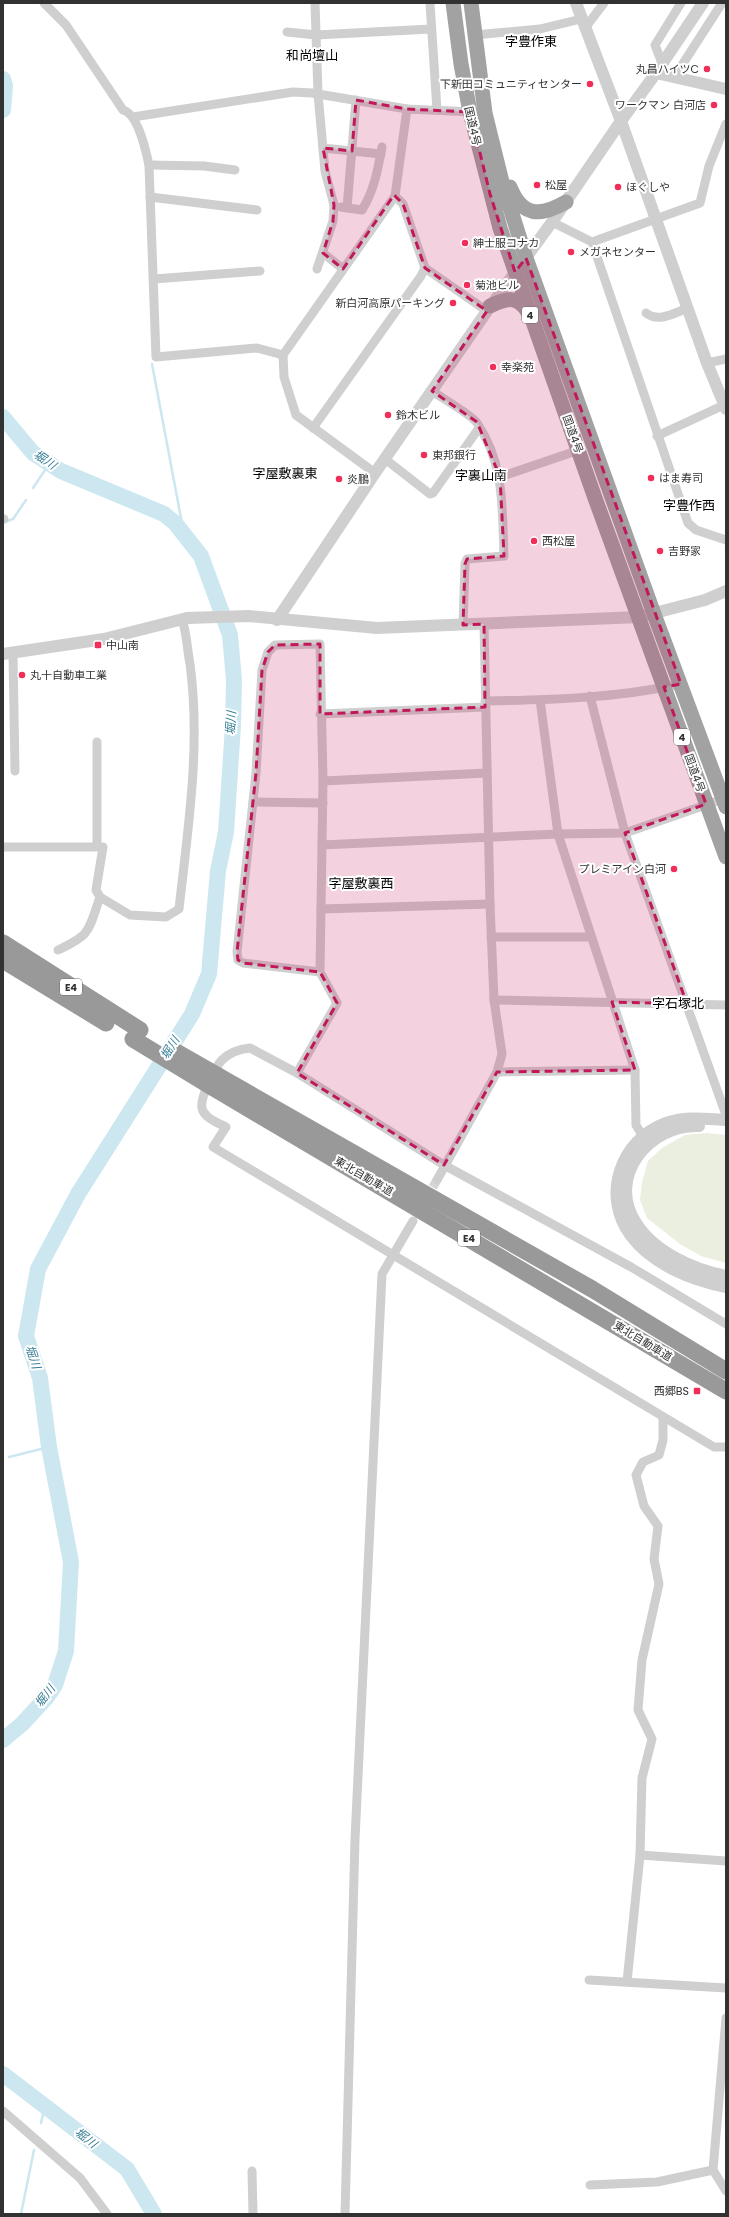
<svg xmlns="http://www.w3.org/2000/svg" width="729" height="2217" font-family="Poppins,'Noto Sans JP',sans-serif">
	<rect width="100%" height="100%" fill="#fff"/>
	<path fill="#ebefe0" d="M707 1133 726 1135V1263L701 1256 680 1244 647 1218 640 1200 642 1182 648 1161 662 1148 685 1135Z"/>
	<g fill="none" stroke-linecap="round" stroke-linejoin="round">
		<g stroke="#cce7f0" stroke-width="2.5">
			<path d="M152 364 184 534"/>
			<path d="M33 488 49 464"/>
			<path d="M5 522 13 519 26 500"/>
			<path d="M9 1457 49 1447"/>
			<path d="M41 2123 45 2105"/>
			<path d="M21 2214 34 2150"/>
		</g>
		<g stroke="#cce7f0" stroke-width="16">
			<path d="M3 79 5 86 3 110"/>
			<path d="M3 417 33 453 61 471 164 514 175 523 201 556 230 635 234 680 233 726 226 832 218 871 209 974 192 1014 78 1194 38 1269 26 1336 40 1378 49 1447 71 1562 66 1651 55 1685 47 1697 22 1724 3 1740"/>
			<path d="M3 2074 127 2169 154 2214"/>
		</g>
		<path stroke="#d6d6d6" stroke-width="9" stroke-dasharray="9 4.5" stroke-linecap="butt" d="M426 1199 437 1180"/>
		<g stroke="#cfcfcf" stroke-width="9">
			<path d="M44 3 66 25 123 110C138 114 146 151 149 165L156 357 257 348 283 355"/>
			<path d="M315 3 318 94 325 171 334 205 333 221 317 269"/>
			<path d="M430 3 437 110"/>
			<path d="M585 28 604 3"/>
			<path d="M287 32 316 35 431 29"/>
			<path d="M474 35 540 29 581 19"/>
			<path d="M662 63 655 45 681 3"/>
			<path d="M675 76 722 3"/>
			<path d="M133 117 293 92 312 93 407 109 474 112"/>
			<path d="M323 148 381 154"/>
			<path d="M149 165 204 166 235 170"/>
			<path d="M150 197 257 210"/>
			<path d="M341 207 362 210C374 191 378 169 382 147"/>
			<path d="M347 208 356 100"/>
			<path d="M552 222 592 242 688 523 696 530 726 540"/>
			<path d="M592 242 700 203 709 166 726 124"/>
			<path d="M323 253 343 269"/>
			<path d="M425 268 487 311"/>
			<path d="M154 279 260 271"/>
			<path d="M646 313C659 323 674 313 688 308"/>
			<path d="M707 363 726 359"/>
			<path d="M432 391C442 398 472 415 477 423 505 464 502 509 504 556L467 559 465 564 463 625"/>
			<path d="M313 428 421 276 425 268 403 204 395 196"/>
			<path d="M657 436 724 405"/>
			<path d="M385 459 430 494 433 493 479 428"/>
			<path d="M375 473 296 415 284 377 283 355 395 196 407 109"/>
			<path d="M500 477 579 450"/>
			<path d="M3 519H4"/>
			<path d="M13 653 15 771"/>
			<path d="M590 696 625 833 726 1115"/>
			<path d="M540 700 558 834 635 1070 636 1125 642 1135"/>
			<path d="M485 701C550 700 617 698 681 684"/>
			<path d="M320 714 485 707"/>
			<path d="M323 781 487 773"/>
			<path d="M253 802 323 803"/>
			<path d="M322 845 558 834 625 833 723 799"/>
			<path d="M97 846V742"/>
			<path d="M3 847H103L96 890 100 897 130 915 166 917 179 909C188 828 201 746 190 664 187 649 187 634 182 619"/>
			<path d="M321 909 490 904"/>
			<path d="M491 937H591"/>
			<path d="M58 950C92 934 88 931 100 897"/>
			<path d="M494 1000 726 1005"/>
			<path d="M497 1072 635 1070"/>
			<path d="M297 1073 337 1003 320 972 323 781 320 644 275 645 268 652 262 670 256 773 237 952 238 960 243 963 320 972"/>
			<path d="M437 1180 497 1072 502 1054 494 1000 490 904 484 624"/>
			<path d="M726 1324 631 1267 444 1165 297 1073 250 1048C240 1049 229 1053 222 1060 214 1068 200 1098 202 1108 204 1118 218 1123 226 1127L213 1147 714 1447H726"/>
			<path d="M640 1855 726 1861"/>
			<path d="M589 1980 726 1988"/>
			<path d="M627 1982 640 1855 642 1778 652 1739 638 1710 642 1660 659 1584 654 1559 658 1526 644 1506 636 1475 643 1462 659 1455 663 1440V1417"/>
			<path d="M726 2018 713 2170 726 2191"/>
			<path d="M3 2111 80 2178 107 2214"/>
			<path d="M252 2171 253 2214"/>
			<path d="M590 2185 657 2182 713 2170"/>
			<path d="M345 2214 355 1839 382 1274 413 1221"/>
		</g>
		<g stroke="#cfcfcf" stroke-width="12">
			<path d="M576 3 621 121 707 363 726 409"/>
			<path d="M656 73 726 89"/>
			<path d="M277 620 375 473 487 311 552 222 621 121 656 73 703 3"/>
			<path d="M3 654 104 639 187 618 249 616 377 628 639 617 705 600 726 591"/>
			<path d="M726 1120C705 1119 686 1116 666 1123 620 1140 601 1196 631 1236 653 1265 692 1280 726 1287"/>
			<path d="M699 1126C649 1124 606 1177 636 1223 654 1252 694 1270 726 1276"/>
		</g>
		<g stroke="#a2a2a2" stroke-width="15">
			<path d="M453 3 461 64 470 112 500 228 595 498 726 857"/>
			<path d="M471 3 485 113 502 182 526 258 654 614 726 807"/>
			<path d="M510 187C522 217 540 217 566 202"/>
			<path d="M490 306C507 298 517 295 528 312"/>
		</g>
		<g stroke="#999" stroke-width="17">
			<path d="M3 943 140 1030"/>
			<path d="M3 960 106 1023"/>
			<path d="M218 1076 592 1289 726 1371"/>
			<path d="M212 1087 726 1391"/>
		</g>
		<g stroke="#999" stroke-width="17">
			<path d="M133 1039 212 1087"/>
			<path d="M176 1052 218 1076"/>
		</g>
	</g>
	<path fill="#c2185b" fill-opacity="0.2" stroke="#c2185b" stroke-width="3" stroke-dasharray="8 5" stroke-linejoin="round" d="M356 100 407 109 470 112 490 194 515 272 526 258 681 684 664 687 706 804 625 833 687 1004 612 1002 635 1070 497 1072 444 1165 297 1073 337 1003 320 972 243 963 238 960 237 952 256 773 262 670 268 652 275 645 320 644V714L485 707 484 624 463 625 465 564 467 559 504 556 500 477 477 422 432 391 487 311 425 268 403 204 394 195 343 269 323 253 333 221 334 205 323 148 352 151Z"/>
	<g fill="#f12d59" stroke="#fff" stroke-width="1.5">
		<circle cx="707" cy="69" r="4"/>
		<circle cx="590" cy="84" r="4"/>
		<circle cx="714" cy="105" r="4"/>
		<circle cx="537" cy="185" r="4"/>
		<circle cx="618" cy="187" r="4"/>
		<circle cx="465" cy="243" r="4"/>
		<circle cx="571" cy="252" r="4"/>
		<circle cx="467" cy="285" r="4"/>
		<circle cx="453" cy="303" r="4"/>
		<circle cx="493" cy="367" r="4"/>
		<circle cx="388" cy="415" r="4"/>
		<circle cx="424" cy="455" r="4"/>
		<circle cx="651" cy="478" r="4"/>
		<circle cx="339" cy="479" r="4"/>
		<circle cx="534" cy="541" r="4"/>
		<circle cx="660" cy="551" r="4"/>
		<rect x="94" y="641" width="8" height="8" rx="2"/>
		<circle cx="22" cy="675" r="4"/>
		<circle cx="674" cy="869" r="4"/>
		<rect x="693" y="1387" width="8" height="8" rx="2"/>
	</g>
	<g text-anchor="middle" stroke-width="4" stroke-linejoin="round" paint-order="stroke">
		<g fill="#fff" stroke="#707070" stroke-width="1">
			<rect x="522" y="307" width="16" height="16" rx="3"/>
			<rect x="674" y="729" width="16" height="16" rx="3"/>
			<rect x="60" y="979" width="22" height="16" rx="3"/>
			<rect x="458" y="1230" width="22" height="16" rx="3"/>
		</g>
		<g font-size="10" font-weight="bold" fill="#323232">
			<text x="530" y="319">4</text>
			<text x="682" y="741">4</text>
			<text x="71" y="991">E4</text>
			<text x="469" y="1242">E4</text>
		</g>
		<g font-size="11" fill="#323232" stroke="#fff" text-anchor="start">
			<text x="699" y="73" text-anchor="end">丸昌ハイツC</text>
			<text x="582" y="88" text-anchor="end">下新田コミュニティセンター</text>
			<text x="706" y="109" text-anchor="end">ワークマン 白河店</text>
			<text x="545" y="189">松屋</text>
			<text x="626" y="191">ほぐしや</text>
			<text x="473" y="247">紳士服コナカ</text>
			<text x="579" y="256">メガネセンター</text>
			<text x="475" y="289">菊池ビル</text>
			<text x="445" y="307" text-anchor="end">新白河高原パーキング</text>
			<text x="501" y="371">幸楽苑</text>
			<text x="396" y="419">鈴木ビル</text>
			<text x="432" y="459">東邦銀行</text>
			<text x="659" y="482">はま寿司</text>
			<text x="347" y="483">炎鵬</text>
			<text x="542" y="545">西松屋</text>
			<text x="668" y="555">吉野家</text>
			<text x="106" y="649">中山南</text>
			<text x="30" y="679">丸十自動車工業</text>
			<text x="666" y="873" text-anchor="end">プレミアイン白河</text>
			<text x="689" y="1395" text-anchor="end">西郷BS</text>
		</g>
		<g font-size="11" fill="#323232" stroke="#fff">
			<text transform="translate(473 126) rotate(77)" y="4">国道4号</text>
			<text transform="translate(573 434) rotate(70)" y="4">国道4号</text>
			<text transform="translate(695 773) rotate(70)" y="4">国道4号</text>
			<text transform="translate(364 1176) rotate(30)" y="4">東北自動車道</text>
			<text transform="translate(643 1341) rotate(31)" y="4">東北自動車道</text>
		</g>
		<g font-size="12" font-style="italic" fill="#377e95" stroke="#fff">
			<text transform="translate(45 460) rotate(34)" y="4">堀川</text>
			<text transform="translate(231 723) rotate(-87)" y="4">堀川</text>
			<text transform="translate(170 1048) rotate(-58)" y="4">堀川</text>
			<text transform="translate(33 1357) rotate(72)" y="4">堀川</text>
			<text transform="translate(45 1696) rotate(-52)" y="4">堀川</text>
			<text transform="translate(86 2138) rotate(38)" y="4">堀川</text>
		</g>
		<g font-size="13" fill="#000" stroke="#fff">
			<text x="531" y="46">字豊作東</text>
			<text x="312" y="60">和尚壇山</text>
			<text x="285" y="478">字屋敷裏東</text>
			<text x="481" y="480">字裏山南</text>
			<text x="689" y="510">字豊作西</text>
			<text x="361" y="888">字屋敷裏西</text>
			<text x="678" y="1008">字石塚北</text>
		</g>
	</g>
	<rect width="729" height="2217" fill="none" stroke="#323232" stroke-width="8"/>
</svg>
